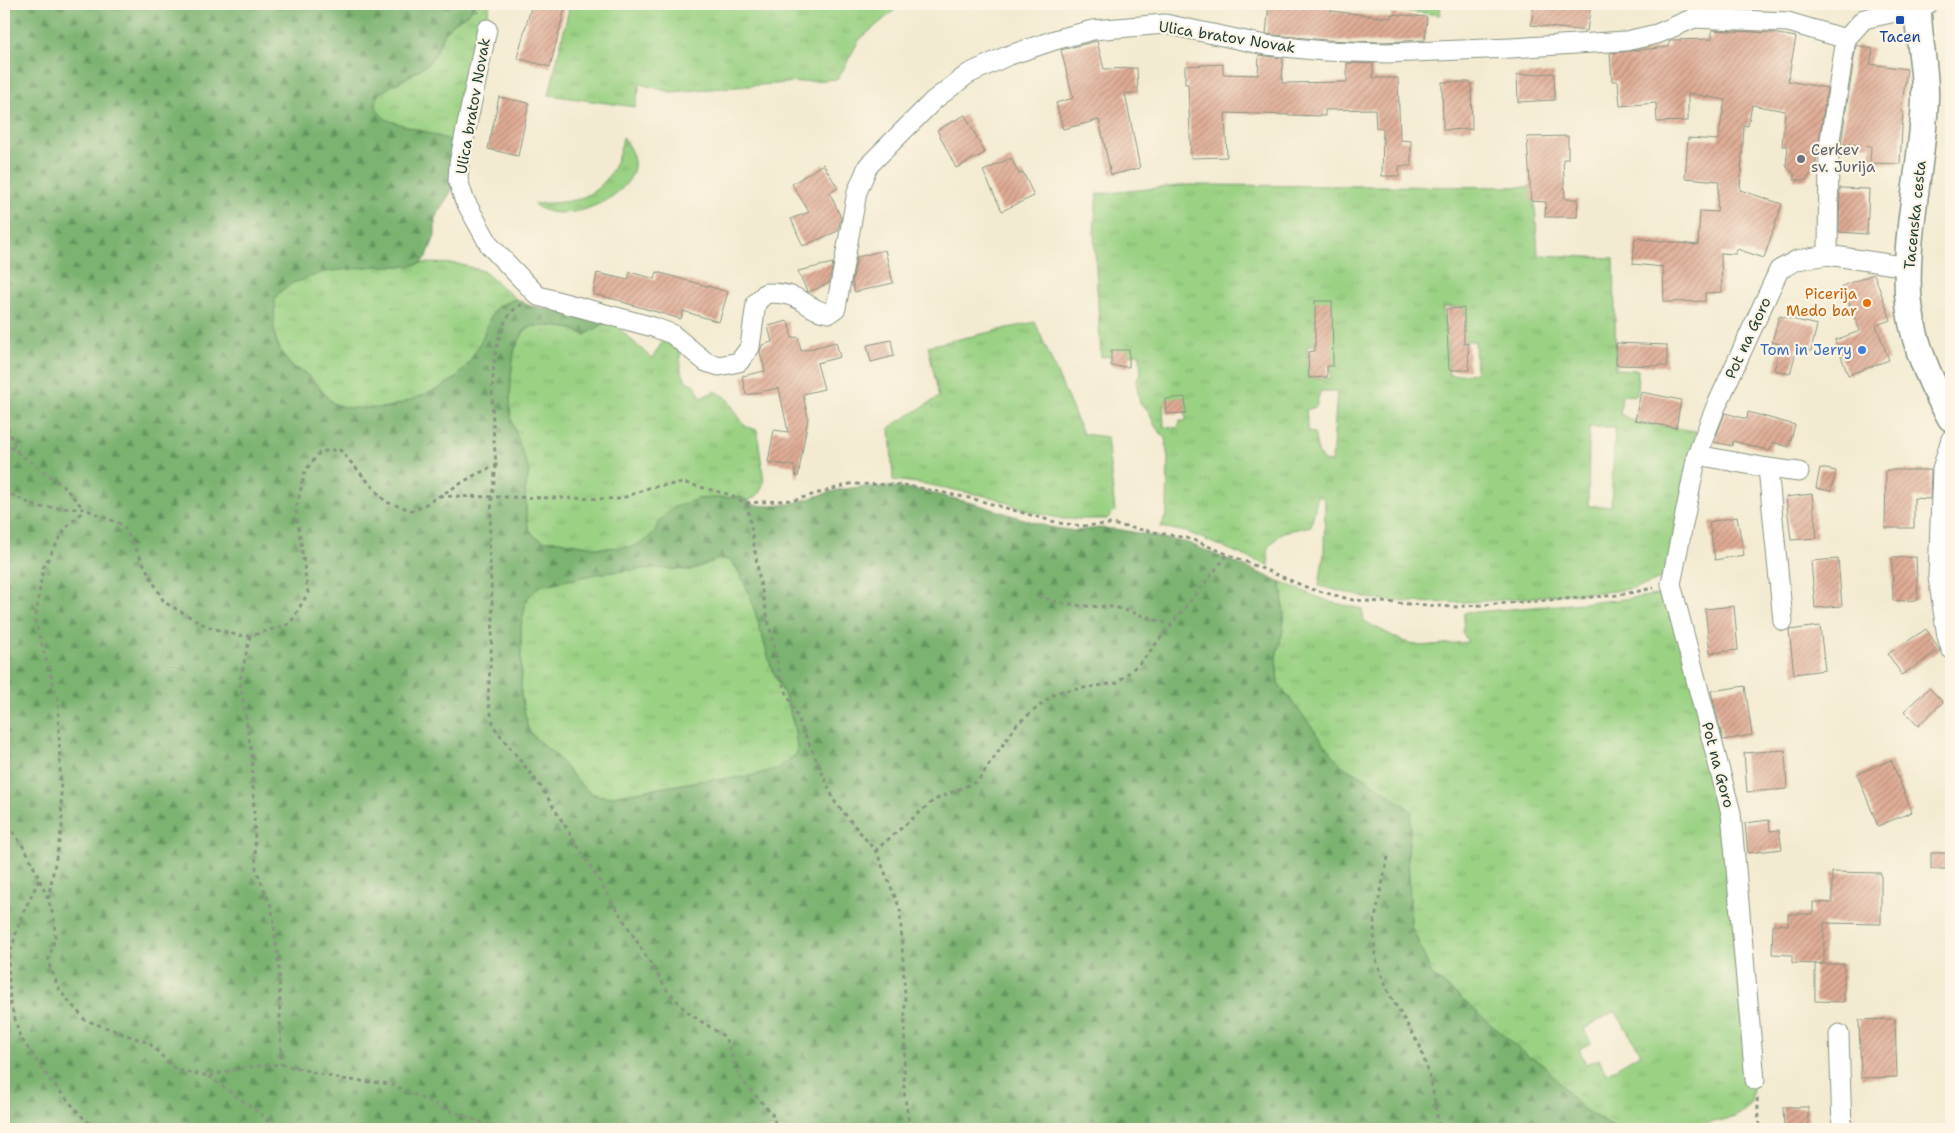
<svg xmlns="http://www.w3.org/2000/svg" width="1955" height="1133" font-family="'Shantell Sans',sans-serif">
	<defs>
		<pattern id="grass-tufts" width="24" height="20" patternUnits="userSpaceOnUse" patternTransform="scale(1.25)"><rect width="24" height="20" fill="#9ad183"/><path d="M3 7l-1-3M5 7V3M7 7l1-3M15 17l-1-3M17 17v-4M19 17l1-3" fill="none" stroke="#84b472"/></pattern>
		<pattern id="forest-firs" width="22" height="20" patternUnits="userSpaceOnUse" patternTransform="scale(1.25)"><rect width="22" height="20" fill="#7bb371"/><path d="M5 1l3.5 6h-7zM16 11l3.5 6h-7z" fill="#64935e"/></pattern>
		<pattern id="building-hatch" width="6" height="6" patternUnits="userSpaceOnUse" patternTransform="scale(1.25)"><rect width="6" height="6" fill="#dfab94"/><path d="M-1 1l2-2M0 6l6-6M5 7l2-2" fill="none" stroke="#b48c7a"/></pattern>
	</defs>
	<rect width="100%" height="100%" fill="#fcf5e5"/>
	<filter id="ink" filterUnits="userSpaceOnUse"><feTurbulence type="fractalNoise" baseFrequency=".02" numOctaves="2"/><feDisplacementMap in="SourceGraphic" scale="10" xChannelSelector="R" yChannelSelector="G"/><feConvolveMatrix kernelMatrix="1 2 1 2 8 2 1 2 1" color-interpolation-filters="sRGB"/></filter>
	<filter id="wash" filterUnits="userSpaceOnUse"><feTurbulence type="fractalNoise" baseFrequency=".0096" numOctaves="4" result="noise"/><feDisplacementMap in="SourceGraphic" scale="20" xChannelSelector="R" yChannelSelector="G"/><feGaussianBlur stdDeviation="1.12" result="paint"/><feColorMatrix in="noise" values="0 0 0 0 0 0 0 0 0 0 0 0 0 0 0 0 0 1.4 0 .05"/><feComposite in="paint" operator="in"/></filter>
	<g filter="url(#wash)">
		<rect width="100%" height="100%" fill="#f3ebd1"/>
		<g fill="url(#grass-tufts)" stroke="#5c875c" fill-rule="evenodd">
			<path d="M475 4H490L459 143 387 120C376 112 374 106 377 94 394 84 421 73 433 57 440 49 441 36 450 26 458 18 471 16 475 4Z"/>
			<path d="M570 4H893L897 8 859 40 838 79 671 92 640 84 635 107 549 95Z"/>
			<path d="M1366 4H1441L1440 15 1391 9Z"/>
			<path d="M623 137C628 146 635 155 634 166 631 200 559 228 534 204 547 203 569 203 581 198 608 187 618 164 623 137Z"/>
			<path d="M1188 185 1534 187 1538 255 1614 258 1616 369 1638 370 1637 396 1622 395 1620 414 1635 422 1696 431 1667 575C1638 593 1600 592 1567 594 1503 600 1439 607 1374 599 1356 596 1337 590 1319 586L1324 553 1325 500 1318 495 1311 526 1283 532 1268 547 1269 566 1187 532 1161 527 1167 512 1168 459 1165 438 1155 426 1148 410 1140 404 1136 380 1141 373 1140 354 1101 357 1094 232 1097 194ZM1443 307H1464L1466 325H1444ZM1447 341H1475L1476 373 1449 375ZM1329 345 1331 378H1308L1307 346ZM1320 391H1337L1332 462 1323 461 1318 452 1314 433 1308 432 1306 410 1316 407ZM1185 404 1186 421H1180L1178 428 1164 427 1163 405ZM1589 427H1615L1611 506H1588Z"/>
			<path d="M421 263 459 264 483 271 516 299C511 301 503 303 498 306 489 314 488 327 483 336 479 346 473 358 467 366 451 387 420 399 395 405 378 410 351 412 335 404 328 400 321 388 315 382 311 379 308 375 303 372 299 369 294 368 290 365 275 349 263 305 282 289 304 271 349 268 377 266 392 265 406 268 421 263Z"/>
			<path d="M610 320 652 359 663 341H667L680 349 681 371 687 382 695 385 701 398 715 391 726 397 745 426 757 430 764 482 759 494 749 501 740 497 697 499 660 520 654 533 645 541 632 547 599 548 559 541H545L535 537 529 529 527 521 525 492 529 471 512 422 510 409 511 376 514 351 524 331 533 326H552L573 329 585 335Z"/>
			<path d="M1035 322 1083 434 1107 437 1115 511 1107 519H1063L1028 511 995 498 925 484 893 480 890 427 939 397 928 346Z"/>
			<path d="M719 559 730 560C750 581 762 638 771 666 776 680 784 692 788 705 793 721 797 737 797 754L777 769 746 777 700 781 607 797 592 794 581 785 555 755 534 737 528 729 521 695V627L526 601 531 594 539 586 602 573 652 568 691 570Z"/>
			<path d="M1281 582 1330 602 1362 609 1364 621 1402 641 1420 646 1468 642 1463 633 1464 613 1617 600 1673 593 1728 811 1754 1084 1751 1102 1744 1111 1735 1117 1685 1129H1616L1581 1108 1543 1064 1527 1056 1457 995 1432 975 1411 925 1408 854 1411 811 1361 775 1350 771 1340 764 1278 683 1276 656 1283 630 1284 616ZM1615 1011 1641 1053 1606 1074 1599 1059 1586 1064 1579 1049 1591 1043 1584 1029Z"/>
		</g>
		<path fill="url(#forest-firs)" stroke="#4d7852" fill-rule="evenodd" d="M4 4H475C471 16 458 18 449 27 439 38 437 53 428 64L378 94C374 106 376 112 387 120L459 143 451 167V192L435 218V236L427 256 421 263 411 266H377L324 272 293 283 282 290 275 298 274 332 277 344 284 357 292 367 305 373 334 404 350 408H383L397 405 436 390 453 380 467 366 484 336 490 318 499 306 516 299 530 306 610 320 585 335 573 329 552 326H533L524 331 514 351 511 376 510 409 512 422 529 471 525 492 527 521 529 529 535 537 545 541H559L599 548 632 547 645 541 654 533 660 520 672 508 697 499 740 497 754 505 772 506 790 504 838 490 859 487H892L914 489 976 504 1049 527 1075 531 1100 528 1122 530 1188 543 1281 582 1284 616 1283 630 1276 656 1278 683 1340 764 1350 771 1361 775 1412 811 1408 854 1411 925 1432 975 1457 995 1527 1056 1543 1064 1581 1108 1616 1129H4ZM719 559 730 560C750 581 762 638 771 666 776 680 784 692 788 705 793 721 797 737 797 754L777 769 746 777 700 781 608 797 592 794 581 785 555 755 534 737 528 729 521 695V627L526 601 531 594 540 586 602 573 652 568 691 570Z"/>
		<g id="blocks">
			<g fill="url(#building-hatch)">
				<path d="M532 4H566L550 67 517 58Z"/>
				<path d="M1269 4 1331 7V11L1391 18V14L1427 17 1425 40 1380 42 1325 40 1266 34Z"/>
				<path d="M1534 4H1591L1587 31 1531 25Z"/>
				<path d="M1712 30 1772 33 1796 37 1788 81 1827 88 1815 168 1806 180H1794V174L1786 166 1788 146H1782L1785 111 1752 105 1748 126 1744 125 1740 190 1782 204 1764 258 1737 249 1736 254 1721 253 1722 292 1705 293V301L1664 302 1663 267 1633 264 1635 238 1698 245 1700 211 1717 212 1719 181 1685 178 1688 138 1718 140 1725 100 1688 93V121L1657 122 1656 103 1620 106 1618 81H1612L1610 53 1669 47V41L1671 40 1712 39Z"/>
				<path d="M1097 41 1104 69 1137 68 1138 93H1125L1140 168 1111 175 1099 120 1063 129 1056 103 1073 98 1061 50Z"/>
				<path d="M1856 45 1873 49 1870 64 1907 69 1901 111H1903L1900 164 1870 163 1871 146 1841 144Z"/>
				<path d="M1259 55 1283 58 1282 83 1347 82V63L1373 64V78H1398L1400 140 1411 141V166H1399V176H1382L1383 128H1376L1375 109 1325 110V116L1225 113 1227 157 1191 158 1188 84H1185V66L1223 64V74L1258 75Z"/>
				<path d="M1554 73 1555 100 1518 102 1517 75Z"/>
				<path d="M1442 82H1471L1472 129 1443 130Z"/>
				<path d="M499 97 529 103 518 156 488 149Z"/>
				<path d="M965 115 985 153 956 168 937 130Z"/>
				<path d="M1568 136V159H1563L1565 199H1578L1577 217H1545L1546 202 1531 201 1527 137Z"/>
				<path d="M1011 158 1019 174 1023 172 1034 196 1002 211 983 171Z"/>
				<path d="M823 164 838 188 830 193 841 218 838 231 803 246 791 219 809 212 792 184Z"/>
				<path d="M1840 188 1869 189 1867 234 1839 232Z"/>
				<path d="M885 250 893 283 855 292 852 282 857 257Z"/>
				<path d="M833 263 829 283 809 292 807 291 798 271Z"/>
				<path d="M630 272 655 279 657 272 728 292 719 322 683 311 681 319 622 302V301L593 294 597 273 628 280Z"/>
				<path d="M1874 274 1891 320 1876 325 1889 360 1848 375 1835 340 1860 331 1842 286Z"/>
				<path d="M1315 301H1332L1333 366H1327V377L1309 378 1308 352 1315 351Z"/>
				<path d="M1464 308V344L1468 343 1469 370H1449L1446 309Z"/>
				<path d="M1779 316 1817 325 1811 351 1797 348 1790 374 1774 370 1781 344 1772 342Z"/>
				<path d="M788 321 792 338 798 337 801 351 836 342 840 357 817 363 824 389 803 394 808 418 798 477H796L794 466 768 462 774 430 788 432 779 388 746 395 742 376 765 371 760 352 762 345 772 342 768 326Z"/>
				<path d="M891 340 894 356 871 362 867 345Z"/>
				<path d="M1616 343 1667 345V366L1616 365Z"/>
				<path d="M1111 350H1129V367L1111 366Z"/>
				<path d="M1641 392 1681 400 1676 428 1635 420Z"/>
				<path d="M1185 397 1186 413 1166 414 1165 399Z"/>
				<path d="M1748 412 1795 425 1789 447 1772 442 1770 451 1733 441 1732 446 1714 442 1725 413 1747 419Z"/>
				<path d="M1820 468 1836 471 1831 491 1816 488Z"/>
				<path d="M1886 470H1931L1930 499 1914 498V528H1885Z"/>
				<path d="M1812 494 1817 538 1791 540 1786 497Z"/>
				<path d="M1737 517 1744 555 1715 560 1709 522Z"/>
				<path d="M1916 557 1918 600 1893 601 1892 558Z"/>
				<path d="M1838 559 1842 606 1815 608 1811 561Z"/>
				<path d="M1734 606 1738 650 1710 653 1705 609Z"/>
				<path d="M1820 626 1825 670 1794 674 1789 630Z"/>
				<path d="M1926 629 1940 650 1902 675 1888 654Z"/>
				<path d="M1745 686 1752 735 1723 740 1711 691Z"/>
				<path d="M1929 688 1943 702 1918 726 1904 711Z"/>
				<path d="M1785 750 1787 789 1747 792 1744 753Z"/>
				<path d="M1891 760 1912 812 1878 826 1857 774Z"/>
				<path d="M1769 820 1770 831 1779 830 1782 849 1748 853 1745 823Z"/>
				<rect x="1931" y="853" width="20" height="16"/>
				<path d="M1832 872 1881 873V924L1824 923V964H1844V1002L1815 1001V964H1823L1792 963V955L1772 954 1773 924 1788 925V914H1813V902L1832 903Z"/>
				<path d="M1895 1019 1897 1077 1861 1078 1859 1020Z"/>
				<path d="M1783 1107H1808V1129H1784Z"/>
			</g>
		</g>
	</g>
	<g filter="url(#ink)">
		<use href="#blocks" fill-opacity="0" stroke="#899482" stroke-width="1"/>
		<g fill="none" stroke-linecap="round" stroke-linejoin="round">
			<g stroke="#899482" stroke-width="21">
				<g id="street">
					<path d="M487 29 459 163 458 180 464 199 490 246 538 296 653 327 672 334 706 362 719 366 739 362 750 347 756 303 766 293C775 293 785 293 794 297 807 302 814 312 829 313L836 308 857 192 868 166 934 100 968 74 1007 56 1058 39 1093 30 1165 24 1265 45 1324 51 1387 53 1511 48 1626 41 1657 34 1694 18 1788 22 1846 39 1864 19 1918 7 1928 4"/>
					<path d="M1828 255 1829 146 1846 39"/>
					<path d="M1951 439 1942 469 1938 577 1947 636 1951 649"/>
					<path d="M1697 455 1768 468 1799 472"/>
					<path d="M1768 468 1783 621"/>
					<path d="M1839 1034 1842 1129"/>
					<path d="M1755 1080 1731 813 1671 584 1697 455 1715 409 1779 270 1797 260 1828 255 1908 267"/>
				</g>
			</g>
			<g stroke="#899482" stroke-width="29">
				<path id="secondary" d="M1918 4C1917 35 1926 67 1925 98 1923 164 1905 229 1908 294 1911 339 1929 381 1951 418"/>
			</g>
			<g stroke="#899482" stroke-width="3" stroke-dasharray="4 4" stroke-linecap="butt">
				<path d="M474 4 478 13"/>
				<path d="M4 420 18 453"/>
				<path d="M4 442 63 486 84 509"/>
				<path d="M496 465 492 498 489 543 493 620 488 701 494 727 541 787 667 990 687 1012 725 1037 740 1078 772 1114 777 1129"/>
				<path d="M4 491 37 507 85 509 123 525 164 602 206 626 236 635 250 636 290 624 308 593 296 509 305 471 320 452 339 449 386 502 414 511 475 475 496 465C493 427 482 324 522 304"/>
				<path d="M440 496 620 499 651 487 685 483 727 494 747 503 795 500 850 484 904 485 974 499 1059 523 1082 526 1111 524 1191 539 1311 589 1353 600 1453 607 1619 595 1654 588"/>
				<path d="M747 503 760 582 781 680 835 802 877 853 900 909 905 996 904 1092 910 1129"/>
				<path d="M1038 596 1057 602 1083 606 1115 607 1172 625"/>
				<path d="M250 636 240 681 252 757 256 869 272 909 279 967 281 1064"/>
				<path d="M4 818 28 854 48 899 54 918 55 937 48 962 60 991 85 1020 149 1043 176 1070 209 1076 240 1068 281 1064 340 1079 391 1084 443 1108 500 1129"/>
				<path d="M877 852V849L934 800 978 781 1017 724 1057 692 1117 683 1143 660 1228 554"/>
				<path d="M1388 857 1374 923 1375 957 1389 994 1420 1046 1432 1085 1439 1129"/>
				<path d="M39 880 21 917 8 960 10 1002 20 1037 51 1081 86 1121 99 1129"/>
				<path d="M48 899 62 827 58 700 35 621 43 568 65 529 84 510"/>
				<path d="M209 1076 262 1115 276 1129"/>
				<path d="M1757 1098 1760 1129"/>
				<path d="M1245 1129 1265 1126 1277 1129"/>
			</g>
			<use href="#street" stroke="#fff" stroke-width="19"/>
			<use href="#secondary" stroke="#fff" stroke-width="26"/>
		</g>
	</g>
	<rect fill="#1a4fb4" stroke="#fcf5e5" stroke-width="2" x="1895" y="15" width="10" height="10" rx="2.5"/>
	<circle fill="#6b7280" stroke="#fcf5e5" stroke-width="2" cx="1801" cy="159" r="5"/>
	<circle fill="#e8710a" stroke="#fcf5e5" stroke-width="2" cx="1867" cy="303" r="5"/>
	<circle fill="#3f7fe0" stroke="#fcf5e5" stroke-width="2" cx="1862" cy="350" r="5"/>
	<g text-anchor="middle" stroke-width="4.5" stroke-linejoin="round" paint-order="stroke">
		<g font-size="15" fill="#1f3d34" stroke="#fcf5e5">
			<text transform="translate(1227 37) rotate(9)" y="5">Ulica bratov Novak</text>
			<text transform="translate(473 106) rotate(-80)" y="5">Ulica bratov Novak</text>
			<text transform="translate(1915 215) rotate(-84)" y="5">Tacenska cesta</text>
			<text transform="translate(1748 338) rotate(-65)" y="5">Pot na Goro</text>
			<text transform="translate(1718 765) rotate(75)" y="5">Pot na Goro</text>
		</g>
		<g font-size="15" fill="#164399" stroke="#fcf5e5">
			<text x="1900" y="42">Tacen</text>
		</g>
		<g font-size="15" fill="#5b616d" stroke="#fcf5e5" text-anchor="start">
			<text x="1811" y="155">Cerkev<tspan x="1811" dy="17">sv. Jurija</tspan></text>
		</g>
		<g font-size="15" fill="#c56008" stroke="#fcf5e5" text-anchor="end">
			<text x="1857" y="299">Picerija<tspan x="1857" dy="17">Medo bar</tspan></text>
		</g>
		<g font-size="15" fill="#366cbe" stroke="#fcf5e5" text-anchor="end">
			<text x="1852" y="355">Tom in Jerry</text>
		</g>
	</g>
	<rect width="1955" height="1133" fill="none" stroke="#fcf5e5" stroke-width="20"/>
</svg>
